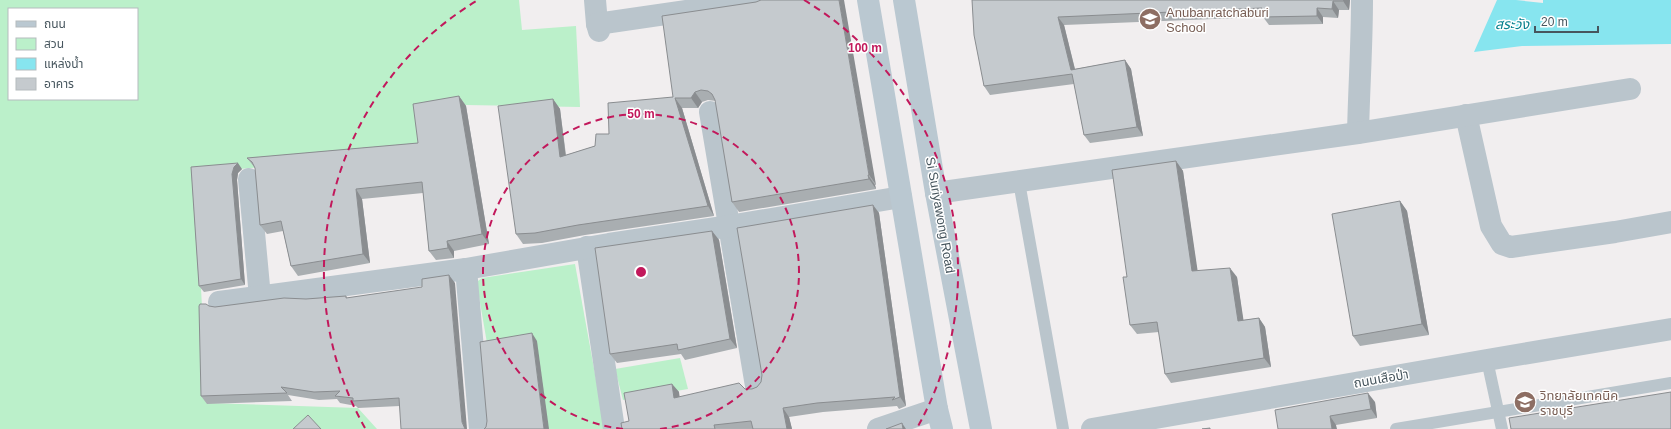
<svg xmlns="http://www.w3.org/2000/svg" width="1671" height="429" font-family="Helvetica,'Noto Sans Thai',sans-serif">
	<rect width="100%" height="100%" fill="#f1eeef"/>
	<g fill="#bbf0ca" fill-rule="evenodd">
		<path d="M0 0H519L522 30 576 26 580 107 466 105 417 110 418 153 195 173 207 403 358 408 377 429H0ZM9 9H137V99H9Z"/>
		<path d="M575 264 605 429H549L488 349 477 285 478 281 482 278Z"/>
		<path d="M680 358 688 389 623 400 615 369Z"/>
	</g>
	<path fill="#87e5ef" d="M1497 0H1516L1543 3V0H1671V44L1522 46 1474 52Z"/>
	<g fill="none" stroke-linecap="round" stroke-linejoin="round">
		<g stroke="#bac5cc" stroke-width="12">
			<path d="M1019 182 1063 429"/>
			<path d="M1487 360 1502 429"/>
			<path d="M1396 429 1671 383"/>
		</g>
		<g stroke="#bac5cc" stroke-width="22">
			<path d="M595 0 597 24 599 31"/>
			<path d="M597 24 761 0"/>
			<path d="M710 112 756 386"/>
			<path d="M1466 115 1491 226 1502 244 1511 247 1615 232 1671 222"/>
			<path d="M1358 133C1359 88 1362 44 1362 0"/>
			<path d="M249 179 260 297"/>
			<path d="M936 193 1358 133 1630 89"/>
			<path d="M587 247 614 429"/>
			<path d="M466 269 480 429"/>
			<path d="M219 302 466 269 609 244 730 226 901 197"/>
			<path d="M878 429 937 409"/>
		</g>
		<path stroke="#bac5cc" stroke-width="22" d="M1092 429 1487 360 1671 329"/>
		<g stroke="#bac8d1" stroke-width="22">
			<path d="M868 0 937 409 942 429"/>
			<path d="M904 0 936 193 981 429"/>
		</g>
	</g>
	<g fill="#a9aeb1">
		<path d="M972 0H1350L1349 10H1339L1338 18 1323 17V24L1269 25 1263 17 1064 25 1075 69 1125 60 1131 69 1143 136 1090 143 1084 135 1074 84 990 95 984 86Z"/>
		<path d="M756 2 876 185H875L876 189 739 212 732 202 716 101 708 100 702 102 698 108H682L714 216 585 235 542 243 523 244 516 234 553 99 560 109 566 155 595 146 609 134 673 97Z"/>
		<path d="M459 96 466 106 489 244 454 251V258L436 260 429 251 423 193 362 199 370 263 298 276 291 266 283 231 267 234 260 225 255 168 247 158 418 143Z"/>
		<path d="M1176 161 1183 171 1197 271 1237 277 1243 320 1259 318 1265 327 1271 367 1171 383 1165 374 1159 332 1137 334 1130 325 1127 277Z"/>
		<path d="M191 167 242 169 238 173 237 180 245 285 204 292 199 286Z"/>
		<path d="M1400 201 1407 211 1429 335 1360 346 1353 336Z"/>
		<path d="M873 205 879 213 906 406 899 409 897 406 823 412 789 417 792 429H622L629 421 672 384 679 392V397L745 389H752L757 387 761 382Z"/>
		<path d="M712 231 719 240 737 348 685 360 681 354 617 363 610 354Z"/>
		<path d="M455 283 400 406 358 408 356 406 340 403 337 399 319 400 288 395 292 401 207 404 201 396 215 307 346 296 347 298Z"/>
		<path d="M1375 402 1377 418 1336 425 1278 429Z"/>
	</g>
	<g fill="#8a8d90">
		<path d="M839 0H844L876 185 869 175Z"/>
		<path d="M1344 0H1350L1349 10 1343 1Z"/>
		<path d="M1333 1 1339 10 1338 18 1332 9Z"/>
		<path d="M1317 8 1323 17V24L1317 16Z"/>
		<path d="M1058 17 1064 25 1077 78 1071 70Z"/>
		<path d="M1125 60 1131 69 1143 136 1137 127Z"/>
		<path d="M695 92 702 102 698 108 691 98Z"/>
		<path d="M459 96 466 106 489 244 482 234Z"/>
		<path d="M675 98 682 108 714 216 708 206Z"/>
		<path d="M553 99 560 109 567 167 560 157Z"/>
		<path d="M1176 161 1183 171 1199 280 1192 271Z"/>
		<path d="M238 163 242 169 238 173 237 180 245 285 241 279 232 174 234 167Z"/>
		<path d="M868 175 875 185 876 189 869 179Z"/>
		<path d="M356 189 362 199 370 263 363 254Z"/>
		<path d="M1400 201 1407 211 1429 335 1422 324Z"/>
		<path d="M873 205 879 213 906 406 900 397Z"/>
		<path d="M712 231 719 240 737 348 730 339Z"/>
		<path d="M447 241 454 251V258L448 248Z"/>
		<path d="M1230 268 1237 277 1245 330 1238 321Z"/>
		<path d="M449 275 455 283 467 429H465L462 422Z"/>
		<path d="M1259 318 1265 327 1271 367 1264 358Z"/>
		<path d="M532 333 537 341 549 429H544Z"/>
		<path d="M672 384 679 392 681 407 674 398Z"/>
		<path d="M1368 393 1375 402 1377 418 1371 409Z"/>
		<path d="M783 408 789 417 792 429H787Z"/>
		<path d="M1330 416 1336 425 1337 429H1332Z"/>
		<path d="M902 423 906 429H903Z"/>
	</g>
	<g fill="#c5cace" stroke="#8a8d90">
		<path d="M761 0H839L869 175H868L869 179 732 202 715 100 712 94 708 91 701 90 695 92 691 98H675L708 206 578 225 535 233 516 234 498 106 553 99 560 157 595 146 596 134H609L608 103 673 97 662 16 756 2Z"/>
		<path d="M972 0H1344L1343 1H1333L1332 9 1317 8V16L1262 17V8L1058 17 1071 70 1125 60 1137 127 1084 135 1072 74 984 86 974 35Z"/>
		<path d="M459 96 482 234 447 241 448 248 429 251 422 182 356 189 363 254 291 266 281 221 260 225 255 168 252 162 247 158 418 143 413 104Z"/>
		<path d="M1176 161 1192 271 1230 268 1238 321 1259 318 1264 358 1165 374 1157 322 1130 325 1123 277H1127L1112 170Z"/>
		<path d="M238 163 234 167 232 174 241 279 199 286 191 167Z"/>
		<path d="M1400 201 1422 324 1353 336 1332 214Z"/>
		<path d="M873 205 900 397 892 400 895 397 817 403 783 408 787 429H753L751 421 714 425 715 429H622L621 423 629 421 624 393 672 384 674 398 739 383 745 389H752L757 387 761 382 762 375 737 228Z"/>
		<path d="M712 231 730 339 678 350 677 344 610 354 595 248Z"/>
		<path d="M449 275 462 422 465 429H401L399 398 353 401V398L335 396 340 391 314 392 281 387 287 393 201 396 199 306 200 304H206L209 306 215 307 284 298 306 299 346 296V298L422 287V279Z"/>
		<path d="M532 333 544 429H484L486 427 487 421 480 342Z"/>
		<path d="M1671 392V429H1511L1509 418Z"/>
		<path d="M1368 393 1371 409 1330 416 1332 429H1278L1275 410Z"/>
		<path d="M308 415 321 429H293Z"/>
		<path d="M902 423 903 429H886Z"/>
		<path d="M1210 428V429H1202Z"/>
	</g>
	<g fill="none" stroke="#c2185b" stroke-width="2" stroke-dasharray="7 5">
		<path d="M623 429A158 158 0 1 1 659 429"/>
		<path d="M365 428A317 317 0 0 1 478 0M804 0A317 317 0 0 1 917 428"/>
	</g>
	<defs>
		<g id="school-disc" transform="scale(1.15)"><circle r="9.5" fill="#8d6e63" stroke="#fff"/><path d="M0-5L7-2L0 1L-7-2ZM-4 1L0 2.5L4 1V4Q0 6-4 4Z" fill="#fff"/></g>
		<g id="university-disc" transform="scale(1.15)"><circle r="9.5" fill="#8d6e63" stroke="#fff"/><path d="M0-5L7-2L0 1L-7-2ZM-4 1L0 2.5L4 1V4Q0 6-4 4Z" fill="#fff"/></g>
	</defs>
	<g fill-rule="evenodd">
		<use href="#school-disc" x="1150" y="19"/>
		<use href="#university-disc" x="1525" y="402"/>
	</g>
	<g text-anchor="middle" stroke-width="3" stroke-linejoin="round" paint-order="stroke">
		<g font-size="13" fill="#785e54" stroke="#fff" text-anchor="start">
			<text x="1166" y="17">Anubanratchaburi<tspan x="1166" dy="15">School</tspan></text>
			<text x="1540" y="400">วิทยาลัยเทคนิค<tspan x="1540" dy="15">ราชบุรี</tspan></text>
		</g>
		<g font-size="13" fill="#46555d" stroke="#fff">
			<text transform="translate(941 215) rotate(80)" y="5">Si Suriyawong Road</text>
			<text transform="translate(1381 378) rotate(-10)" y="5">ถนนเสือป่า</text>
		</g>
		<g font-size="14" font-style="italic" fill="#0a828f" stroke="#fff">
			<text x="1512" y="29">สระวัง</text>
		</g>
	</g>
	<circle cx="641" cy="272" r="6" fill="#c2185b" stroke="#fff" stroke-width="2"/>
	<g font-size="12" text-anchor="middle" font-weight="bold" fill="#c2185b" stroke="#fff" stroke-width="3" stroke-linejoin="round" paint-order="stroke">
		<text x="865" y="52">100 m</text>
		<text x="641" y="118">50 m</text>
	</g>
	<rect x="8" y="8" width="130" height="92" fill="#ffffff" stroke="#b5bbbe"/>
	<rect x="16" y="21" width="20" height="6" fill="#bac8d1" stroke="#b5bbbe"/>
	<text x="44" y="28" font-size="12" fill="#46555d">ถนน</text>
	<rect x="16" y="38" width="20" height="12" fill="#bbf0ca" stroke="#b5bbbe"/>
	<text x="44" y="48" font-size="12" fill="#46555d">สวน</text>
	<rect x="16" y="58" width="20" height="12" fill="#87e5ef" stroke="#b5bbbe"/>
	<text x="44" y="68" font-size="12" fill="#46555d">แหล่งน้ำ</text>
	<rect x="16" y="78" width="20" height="12" fill="#c5cace" stroke="#b5bbbe"/>
	<text x="44" y="88" font-size="12" fill="#46555d">อาคาร</text>
	<path d="M1535 26v6h63v-6" fill="none" stroke="#46555d" stroke-width="2"/>
	<text x="1541" y="26" font-size="12" fill="#46555d" stroke="#ffffff" stroke-width="3" paint-order="stroke">20 m</text>
</svg>
